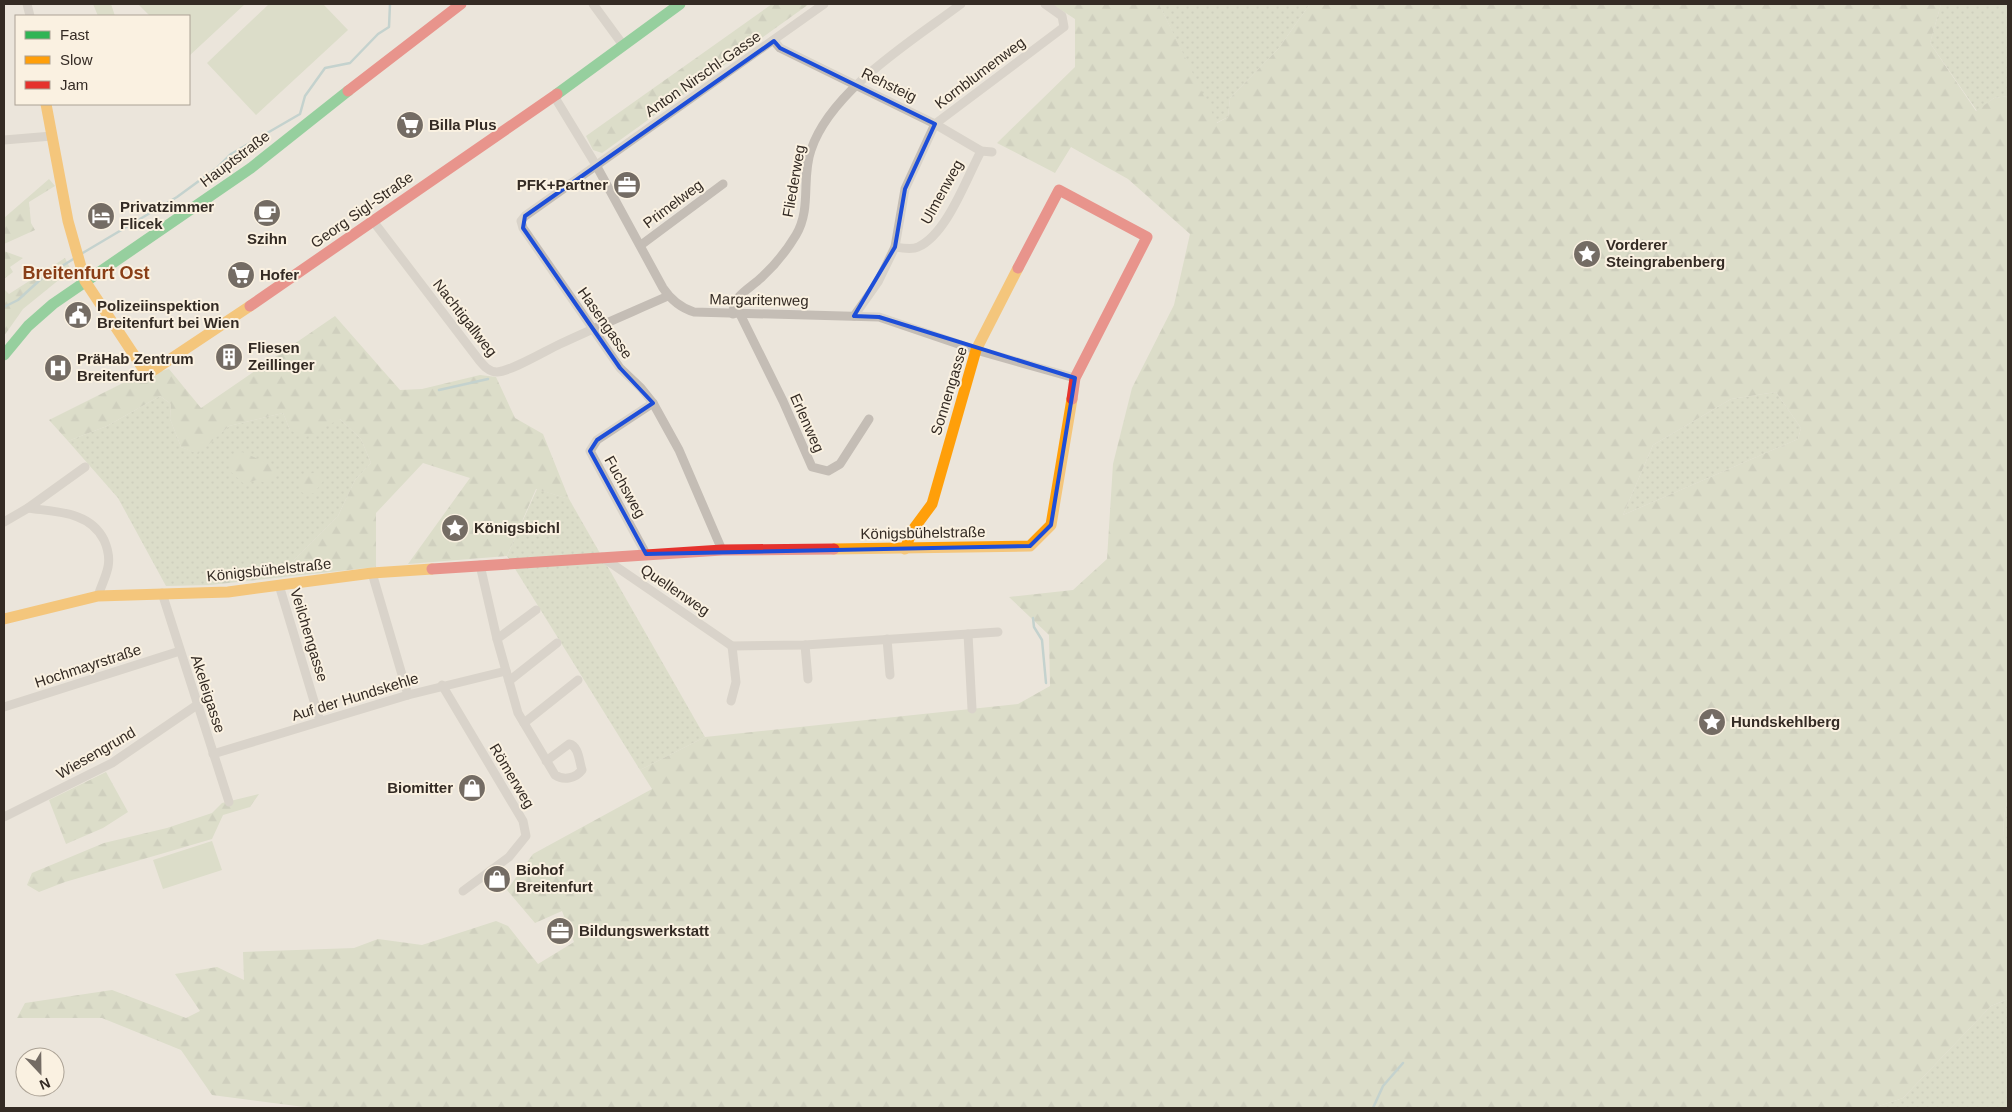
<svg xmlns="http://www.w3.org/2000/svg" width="2012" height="1112" font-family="Arial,sans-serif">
	<defs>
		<pattern id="grass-dots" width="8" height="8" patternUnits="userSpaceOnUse" patternTransform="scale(1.25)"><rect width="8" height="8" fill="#c9d2b4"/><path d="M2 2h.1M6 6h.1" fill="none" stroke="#adb49b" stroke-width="1.8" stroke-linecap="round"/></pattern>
		<pattern id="forest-firs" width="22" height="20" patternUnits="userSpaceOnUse" patternTransform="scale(1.25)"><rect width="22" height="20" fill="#c9d2b4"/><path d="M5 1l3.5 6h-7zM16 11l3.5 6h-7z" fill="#adb49b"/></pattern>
	</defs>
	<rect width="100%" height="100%" fill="#ebe5db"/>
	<g fill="url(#grass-dots)">
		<path d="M1159 4H1310L1278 49 1230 98 1228 117 1216 123Z"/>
		<path d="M1941 4H2008V96L1994 98 1977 111 1930 43Z"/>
		<path d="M1776 392 1801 428 1798 439 1623 515 1653 445 1731 399Z"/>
		<path d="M160 396 171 404 170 419 181 447 197 453 229 426 283 413 290 430 340 419 361 439 371 463 355 480 338 516 291 563 242 578 205 579 210 585 166 586 118 498 68 441 107 426Z"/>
		<path d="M537 489 569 499 705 737 640 770 507 556Z"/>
		<path d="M2008 798V853C2001 836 2003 816 2008 798Z"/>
		<path d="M2008 999V1108H1873L1903 1098 1991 1006Z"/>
	</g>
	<g fill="url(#forest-firs)" fill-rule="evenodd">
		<path d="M772 4H809L602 153 593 150 586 136Z"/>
		<path d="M1052 4H1159L1217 123 1228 117 1230 98 1278 49 1310 4H1941L1930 43 1976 111 1994 98 2008 96V798C2003 816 2001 835 2008 853V999L1991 1006 1903 1098 1873 1108H312L212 1095 181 1050 102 1018H17L25 1003 112 990 186 1018 200 1011 175 974 217 967 244 980 243 952 354 948 378 939 422 945 496 921 508 926 538 964 574 942 562 911 535 923 507 890 533 854 652 789 640 770 705 737 1018 704 1050 686 1049 635 1009 597 1073 590 1107 559 1113 464 1132 388 1174 305 1190 234 1128 179 1071 147 1055 173 997 143 1075 67V19ZM1776 392 1801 428 1798 439 1623 515 1653 445 1731 399Z"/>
		<path d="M49 179 55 186 29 202 31 223 35 230 4 244V218Z"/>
		<path d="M4 251 23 258 10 267 13 272 4 279Z"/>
		<path d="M65 258 71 270 23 309 4 336V289L9 294Z"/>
		<path d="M335 316 400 390 422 389 480 375 496 377 515 418 543 434 569 499 536 489 507 556 408 564 470 478 423 463 376 513V567L210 585 205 579 242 578 291 563 338 516 355 480 371 463 361 439 340 419 304 438 290 430 283 413 229 426 198 454 181 447 170 419 171 404 160 396 107 426 68 441 49 420 129 380 169 369 201 408Z"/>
		<path d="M242 452 272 465 277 476 266 483 256 480 244 484 231 472 229 464 234 456Z"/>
		<path d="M313 473H319L324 480 314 493 306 495 300 491 299 477Z"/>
		<path d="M106 772 128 812 103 828 66 844 49 800Z"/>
		<path d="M259 794 250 807 223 815 212 839 65 882 39 892 27 885 32 873 104 843 167 828 212 813 222 803Z"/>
	</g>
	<g fill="#c9d2b4">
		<path d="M93 4H111L115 16H98Z"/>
		<path d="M138 4H245L189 56V16H150Z"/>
		<path d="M269 4H323L348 30 256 115 207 63Z"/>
		<path d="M212 841 222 870 163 889 153 860Z"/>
	</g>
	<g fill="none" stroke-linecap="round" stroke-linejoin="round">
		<g stroke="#96babe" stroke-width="2.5">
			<path d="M81 254 177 197 218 167 231 154 300 114 305 96 325 68 350 63 378 34 389 27 390 4"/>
			<path d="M4 307 18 300 41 279 75 258"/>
			<path d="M439 390 488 379"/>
			<path d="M1033 618 1034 627 1042 640 1046 683"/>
			<path d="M1373 1108 1383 1086 1403 1063"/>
		</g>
		<g stroke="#c4bdb5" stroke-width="9">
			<path d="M27 4 30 16"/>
			<path d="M593 4 623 45"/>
			<path d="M774 41 780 48 935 124 981 151 992 152"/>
			<path d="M554 96 596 165 663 288C671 300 681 308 694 312L879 317 976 350 1075 378"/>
			<path d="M4 140 52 136"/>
			<path d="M373 221 479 360C484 366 489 372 497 372 512 371 545 351 560 344 596 327 632 312 668 296"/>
			<path d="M641 245 723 184"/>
			<path d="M895 247C901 248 912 250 918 247 947 234 966 179 981 151"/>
			<path d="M733 314C733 308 734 304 737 299 743 291 755 284 762 277 775 265 787 250 796 235 812 208 801 178 811 150 831 90 912 41 961 4"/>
			<path d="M740 314 783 401 812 467 828 471 840 464 869 419"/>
			<path d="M854 316 878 282 895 247 905 189 935 124 1064 27 1062 16 1045 4"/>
			<path d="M28 508C55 512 90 511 104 540 108 549 110 557 108 567 106 577 101 586 98 596"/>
			<path d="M4 522 28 508 85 467"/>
			<path d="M722 550 679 450 653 403 641 388 620 368 523 228 521 221 525 216 824 4"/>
			<path d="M646 554 590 451 597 440 653 403"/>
			<path d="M602 557 732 646 805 645 998 632"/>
			<path d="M480 565 497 639 518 713 555 775C564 781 576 778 582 770 579 761 579 746 569 744L546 761"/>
			<path d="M372 573 408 695"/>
			<path d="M279 585 320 721"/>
			<path d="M162 593 229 802"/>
			<path d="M968 634 972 709"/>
			<path d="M497 639 536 610"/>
			<path d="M887 639 890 675"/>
			<path d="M805 645 808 679"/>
			<path d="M509 681 557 643"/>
			<path d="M442 685 523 821 526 836 509 857 463 891"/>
			<path d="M731 701 736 682 732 646"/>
			<path d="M4 707 180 651"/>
			<path d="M524 723 578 680"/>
			<path d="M213 754 408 695 506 671"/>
			<path d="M4 817 112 763 197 705"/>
		</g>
		<g stroke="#30b455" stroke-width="11">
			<path d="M557 94 680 4"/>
			<path d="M4 355 28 326 53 304 251 168 348 91"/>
		</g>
		<g stroke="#ff9f0a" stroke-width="11">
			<path d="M46 104 68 221 85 281 142 367 154 370 250 306"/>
			<path d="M834 549 1030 546 1051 525 1072 399"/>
			<path d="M905 549 912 531 932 504 976 350 1018 268"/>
			<path d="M4 619 98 596 228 592 372 573 432 569"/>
		</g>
		<g stroke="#e5322d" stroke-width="11">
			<path d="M348 91 461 4"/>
			<path d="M1018 268 1059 190 1147 237 1075 378 1072 399"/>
			<path d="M250 306 557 94"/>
			<path d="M432 569 722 550 834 549"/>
		</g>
	</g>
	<path d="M0 0H2012V1112H0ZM774 41 780 48 935 124 905 189 895 247 854 316 879 317 1075 378 1051 525 1030 546 646 554 590 451 597 440 653 403 620 368 523 228 525 216Z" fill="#ebe5db" fill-opacity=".55" fill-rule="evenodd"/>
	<path fill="none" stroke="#1d4ed8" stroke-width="4" stroke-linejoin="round" d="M774 41 780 48 935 124 905 189 895 247 854 316 879 317 1075 378 1051 525 1030 546 646 554 590 451 597 440 653 403 620 368 523 228 525 216Z"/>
	<defs>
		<g id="supermarket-disc" transform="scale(1.4375)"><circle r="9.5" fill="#746c64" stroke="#faf1e1"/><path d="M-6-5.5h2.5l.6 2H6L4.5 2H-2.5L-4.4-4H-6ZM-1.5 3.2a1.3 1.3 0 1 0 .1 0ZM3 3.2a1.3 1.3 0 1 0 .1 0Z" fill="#fff"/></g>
		<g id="office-disc" transform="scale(1.4375)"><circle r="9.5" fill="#746c64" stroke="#faf1e1"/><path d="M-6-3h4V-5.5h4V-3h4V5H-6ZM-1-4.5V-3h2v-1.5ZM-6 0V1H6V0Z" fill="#fff"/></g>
		<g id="cafe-disc" transform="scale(1.4375)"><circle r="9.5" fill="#746c64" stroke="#faf1e1"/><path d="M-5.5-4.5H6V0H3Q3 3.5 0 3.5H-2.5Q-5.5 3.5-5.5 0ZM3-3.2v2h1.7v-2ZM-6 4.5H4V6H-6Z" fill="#fff"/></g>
		<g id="hotel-disc" transform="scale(1.4375)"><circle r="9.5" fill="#746c64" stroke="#faf1e1"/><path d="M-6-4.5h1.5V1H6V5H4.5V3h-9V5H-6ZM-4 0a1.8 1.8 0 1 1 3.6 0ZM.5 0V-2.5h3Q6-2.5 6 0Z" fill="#fff"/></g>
		<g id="sight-disc" transform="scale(1.4375)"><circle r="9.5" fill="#746c64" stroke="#faf1e1"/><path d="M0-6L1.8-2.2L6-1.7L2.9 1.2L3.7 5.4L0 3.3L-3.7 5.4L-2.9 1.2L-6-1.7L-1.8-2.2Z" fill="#fff"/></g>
		<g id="civic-disc" transform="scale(1.4375)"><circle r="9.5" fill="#746c64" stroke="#faf1e1"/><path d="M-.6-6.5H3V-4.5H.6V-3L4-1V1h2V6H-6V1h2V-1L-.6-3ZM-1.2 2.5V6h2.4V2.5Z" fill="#fff"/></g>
		<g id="building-disc" transform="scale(1.4375)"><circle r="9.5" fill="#746c64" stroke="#faf1e1"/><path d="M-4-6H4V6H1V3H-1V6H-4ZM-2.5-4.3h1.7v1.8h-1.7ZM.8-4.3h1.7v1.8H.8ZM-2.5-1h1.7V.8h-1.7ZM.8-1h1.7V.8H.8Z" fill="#fff"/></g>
		<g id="hospital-disc" transform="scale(1.4375)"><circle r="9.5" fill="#746c64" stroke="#faf1e1"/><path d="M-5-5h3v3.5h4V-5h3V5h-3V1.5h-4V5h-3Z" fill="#fff"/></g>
		<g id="shop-disc" transform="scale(1.4375)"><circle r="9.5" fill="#746c64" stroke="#faf1e1"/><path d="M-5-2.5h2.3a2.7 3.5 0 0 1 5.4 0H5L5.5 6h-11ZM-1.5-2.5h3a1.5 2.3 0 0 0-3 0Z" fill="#fff"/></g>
	</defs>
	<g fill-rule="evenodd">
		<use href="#supermarket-disc" x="410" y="125"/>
		<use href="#office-disc" x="627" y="185"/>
		<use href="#cafe-disc" x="267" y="213"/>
		<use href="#hotel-disc" x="101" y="216"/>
		<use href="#sight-disc" x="1587" y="254"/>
		<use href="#supermarket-disc" x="241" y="275"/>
		<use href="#civic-disc" x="78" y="315"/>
		<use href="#building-disc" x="229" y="357"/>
		<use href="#hospital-disc" x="58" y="368"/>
		<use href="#sight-disc" x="455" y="528"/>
		<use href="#sight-disc" x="1712" y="722"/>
		<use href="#shop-disc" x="472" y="788"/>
		<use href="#shop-disc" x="497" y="879"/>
		<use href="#office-disc" x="560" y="931"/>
	</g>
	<g text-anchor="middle" stroke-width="4" stroke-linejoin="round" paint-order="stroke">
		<g font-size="15" fill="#342b24" stroke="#faf1e1">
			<text transform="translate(980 73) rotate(-37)" y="5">Kornblumenweg</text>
			<text transform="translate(703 74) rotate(-35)" y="5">Anton Nirschl-Gasse</text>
			<text transform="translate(889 85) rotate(26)" y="5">Rehsteig</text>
			<text transform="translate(235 159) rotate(-37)" y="5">Hauptstraße</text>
			<text transform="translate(794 181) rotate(-80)" y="5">Fliederweg</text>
			<text transform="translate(942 192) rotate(-61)" y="5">Ulmenweg</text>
			<text transform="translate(673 204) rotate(-37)" y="5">Primelweg</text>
			<text transform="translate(362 210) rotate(-35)" y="5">Georg Sigl-Straße</text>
			<text transform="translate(759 300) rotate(1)" y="5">Margaritenweg</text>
			<text transform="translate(465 318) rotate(52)" y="5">Nachtigallweg</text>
			<text transform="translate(605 323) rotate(55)" y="5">Hasengasse</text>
			<text transform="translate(949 391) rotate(-73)" y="5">Sonnengasse</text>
			<text transform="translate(807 423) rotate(66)" y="5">Erlenweg</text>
			<text transform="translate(625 487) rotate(61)" y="5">Fuchsweg</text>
			<text transform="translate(923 533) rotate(-1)" y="5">Königsbühelstraße</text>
			<text transform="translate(269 570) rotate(-6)" y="5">Königsbühelstraße</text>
			<text transform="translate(675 590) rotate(34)" y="5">Quellenweg</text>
			<text transform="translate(309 635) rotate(73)" y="5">Veilchengasse</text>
			<text transform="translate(88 666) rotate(-18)" y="5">Hochmayrstraße</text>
			<text transform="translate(208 694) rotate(72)" y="5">Akeleigasse</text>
			<text transform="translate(355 697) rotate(-17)" y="5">Auf der Hundskehle</text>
			<text transform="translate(96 753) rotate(-30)" y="5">Wiesengrund</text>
			<text transform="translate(512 776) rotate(59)" y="5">Römerweg</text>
		</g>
		<g font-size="15" font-weight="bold" fill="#342b24" stroke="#faf1e1" text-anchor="start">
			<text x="429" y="130">Billa Plus</text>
			<text x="608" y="190" text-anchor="end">PFK+Partner</text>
			<text x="120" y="212">Privatzimmer<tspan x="120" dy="17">Flicek</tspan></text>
			<text x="267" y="244" text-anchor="middle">Szihn</text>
			<text x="1606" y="250">Vorderer<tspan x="1606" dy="17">Steingrabenberg</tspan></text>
			<text x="260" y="280">Hofer</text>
			<text x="97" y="311">Polizeiinspektion<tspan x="97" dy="17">Breitenfurt bei Wien</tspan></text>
			<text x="248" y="353">Fliesen<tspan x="248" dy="17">Zeillinger</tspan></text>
			<text x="77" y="364">PräHab Zentrum<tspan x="77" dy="17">Breitenfurt</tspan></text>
			<text x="474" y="533">Königsbichl</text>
			<text x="1731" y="727">Hundskehlberg</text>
			<text x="453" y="793" text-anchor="end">Biomitter</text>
			<text x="516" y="875">Biohof<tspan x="516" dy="17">Breitenfurt</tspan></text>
			<text x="579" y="936">Bildungswerkstatt</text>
		</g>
		<g font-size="18" font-weight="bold" fill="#893e17" stroke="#faf1e1">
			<text x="86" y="279">Breitenfurt Ost</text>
		</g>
	</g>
	<rect width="2012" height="1112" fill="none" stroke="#342b24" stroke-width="10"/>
	<rect x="15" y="15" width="175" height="90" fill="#faf1e1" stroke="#aba295"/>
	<rect x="25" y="31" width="25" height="8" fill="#30b455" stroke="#aba295"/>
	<text x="60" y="40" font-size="15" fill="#342b24">Fast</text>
	<rect x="25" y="56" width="25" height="8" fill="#ff9f0a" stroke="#aba295"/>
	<text x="60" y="65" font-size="15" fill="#342b24">Slow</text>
	<rect x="25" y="81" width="25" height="8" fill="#e5322d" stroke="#aba295"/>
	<text x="60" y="90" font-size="15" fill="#342b24">Jam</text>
	<g transform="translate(40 1072) rotate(158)"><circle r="24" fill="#faf1e1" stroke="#aba295"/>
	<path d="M0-4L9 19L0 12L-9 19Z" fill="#746c64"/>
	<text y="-8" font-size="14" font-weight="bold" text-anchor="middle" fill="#342b24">N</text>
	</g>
</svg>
